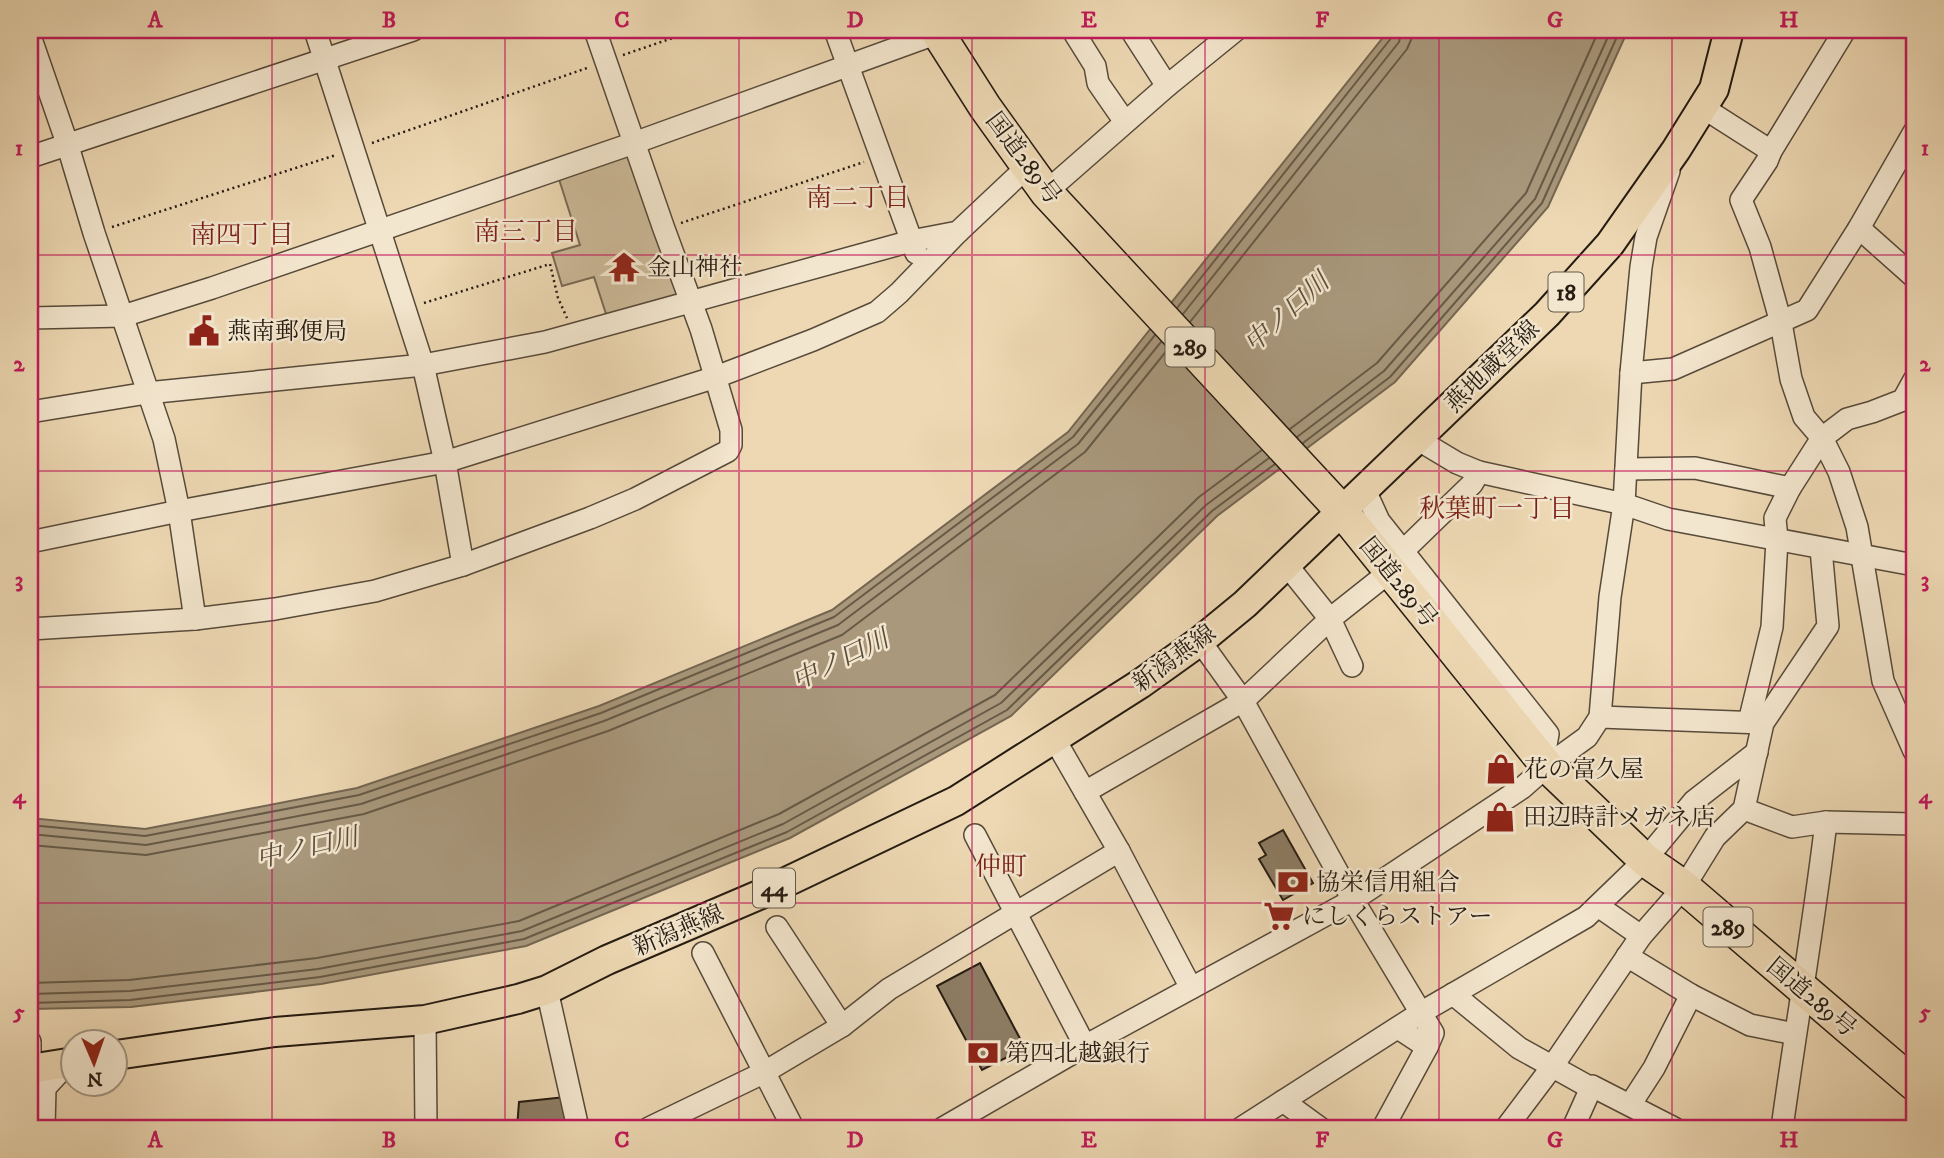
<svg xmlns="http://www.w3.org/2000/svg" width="1944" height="1158" font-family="'IM FELL DW Pica','Noto Serif JP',serif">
	<rect width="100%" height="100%" fill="#edd8b3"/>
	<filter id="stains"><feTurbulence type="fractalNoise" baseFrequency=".00286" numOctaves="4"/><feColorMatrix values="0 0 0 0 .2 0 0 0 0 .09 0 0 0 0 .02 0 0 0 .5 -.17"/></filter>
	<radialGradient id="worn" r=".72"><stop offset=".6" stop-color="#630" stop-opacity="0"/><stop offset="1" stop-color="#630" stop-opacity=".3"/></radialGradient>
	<path fill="#cbb897" stroke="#786a54" stroke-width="2" d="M633 149 681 294 607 317 594 277 562 286 552 253 580 245 557 173Z"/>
	<path fill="#a9987c" stroke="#746651" stroke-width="2" d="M1389 30H1628L1548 207 1395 382 1217 516 1011 716 790 838 526 946 321 984 131 1007 30 1009V818L145 829 357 788 599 706 832 610 1068 432Z"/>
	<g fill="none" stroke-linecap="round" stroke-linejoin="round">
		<g stroke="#675a46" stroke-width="2">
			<path d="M1177 308 1392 37 1393 30"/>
			<path d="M1183 314 1399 42 1402 30"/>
			<path d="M1190 322 1407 49 1411 40 1413 30"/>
			<path d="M1290 429 1377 363 1526 193 1599 30"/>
			<path d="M1297 437 1384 371 1535 199 1611 30"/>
			<path d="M1303 443 1390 377 1542 203 1620 30"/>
			<path d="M30 825 145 836 359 795 601 713 834 617 1073 437 1155 335"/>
			<path d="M30 834 146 845 361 804 604 721 838 625 1078 444 1161 342"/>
			<path d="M30 845 146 855 364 814 608 731 842 635 1085 452 1168 349"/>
			<path d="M30 983 129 980 317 958 519 921 779 814 995 695 1199 497 1262 450"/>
			<path d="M30 994 130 991 318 969 522 931 783 824 1001 703 1206 505 1269 458"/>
			<path d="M30 1003 130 1000 320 977 524 939 787 832 1007 710 1212 511 1275 464"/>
		</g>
	</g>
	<g fill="#8d7d65" stroke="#251b11" stroke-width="2">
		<path d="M1283 830 1313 883 1283 900 1259 859 1266 855 1259 843Z"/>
		<path d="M980 963 1025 1048 982 1070 937 986Z"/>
		<path d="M565 1097 573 1128H517L519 1102Z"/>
	</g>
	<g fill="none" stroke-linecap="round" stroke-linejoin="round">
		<g stroke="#574a3a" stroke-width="24">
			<g id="minor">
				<path d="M315 30 423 365 445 462 463 565"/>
				<path d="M835 30 916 253"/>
				<path d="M1079 30 1075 34 1095 66 1098 83 1125 122"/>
				<path d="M1131 30 1167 86"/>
				<path d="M1845 30 1771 151 1767 161 1741 200 1760 247 1781 323 1791 379 1804 417 1822 438 1839 472 1857 527 1883 681 1914 751"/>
				<path d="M30 36 67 143 94 233 164 439 179 511 195 619"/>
				<path d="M1702 107 1771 151"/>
				<path d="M30 157 413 30"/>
				<path d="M1046 192 1167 86 1236 30"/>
				<path d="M1859 228 1914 277"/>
				<path d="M30 318 123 316 212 288 634 143 938 33"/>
				<path d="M1631 373 1673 369 1807 310 1859 228 1914 132"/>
				<path d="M30 412 147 393 423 365 545 342 911 241 958 232 1027 167"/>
				<path d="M1417 439 1457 463 1479 472 1624 504 1668 519 1914 565"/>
				<path d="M1626 469 1695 468 1790 488"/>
				<path d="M1364 488 1379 521 1548 734 1543 762 1538 760"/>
				<path d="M30 542 179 511 445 462 716 377 813 340 877 312 899 293 958 232"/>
				<path d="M1403 551 1472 484 1479 472"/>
				<path d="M1286 564 1330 619 1352 666"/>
				<path d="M30 629 195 619 275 609 375 591 463 565 590 518 635 499 728 451 731 445V430L701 329 664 229 595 30"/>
				<path d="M1200 641 1243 701 1353 900 1433 1033 1427 1047"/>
				<path d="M1600 717 1762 723"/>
				<path d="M1749 722 1772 627 1777 540 1775 518 1790 488 1822 438 1847 419 1872 412 1903 400 1914 380"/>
				<path d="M1055 740 1119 851 1191 988"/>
				<path d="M1085 792 1243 701 1330 619 1383 577"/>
				<path d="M1744 809 1792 827 1826 822 1914 824"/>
				<path d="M975 835 1085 1046"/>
				<path d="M1598 906 1641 936"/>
				<path d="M777 927 842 1026"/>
				<path d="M703 953 793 1128"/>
				<path d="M1627 956 1691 995 1750 1025 1795 1034"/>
				<path d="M547 990 578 1128"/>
				<path d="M1453 994 1519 1048 1591 1088 1592 1086 1674 1128"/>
				<path d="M425 1020 426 1128"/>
				<path d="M30 1042V1069"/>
				<path d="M1283 1101 1320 1128"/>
				<path d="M1630 1105 1654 1068 1691 995"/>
				<path d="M44 1128 45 1088 68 1063"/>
				<path d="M649 1128 763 1073 842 1026 889 989 1119 851"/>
				<path d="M943 1128 1085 1046 1353 900 1522 788 1547 766 1587 737 1600 717 1610 597 1624 504 1631 373 1641 267 1646 237 1669 171"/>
				<path d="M1241 1128 1422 1012 1586 917 1645 860 1694 801 1757 752"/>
				<path d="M1383 1128 1427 1047 1398 1028"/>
				<path d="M1506 1128 1552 1067 1641 936 1684 887 1715 837 1744 809 1763 723 1828 626 1821 549"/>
				<path d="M1573 1128 1591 1088"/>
				<path d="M1782 1128C1796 1026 1814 924 1826 822"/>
			</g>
		</g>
		<g stroke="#251b11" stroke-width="32">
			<g id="major">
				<path d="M116 1055 275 1032 425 1020 518 999 547 990 607 960 759 895 956 801 1140 684 1200 641 1245 604 1547 314 1610 244 1676 150 1714 89 1729 30"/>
				<path d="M30 1069 74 1062"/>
			</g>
		</g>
		<g stroke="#251b11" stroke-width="35">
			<path id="highway" d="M936 30 985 107 1046 192 1341 510 1547 766 1645 860 1684 887 1914 1084"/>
		</g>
		<g stroke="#251b11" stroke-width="2.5" stroke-dasharray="2 3.5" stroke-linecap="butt">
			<path d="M623 55 696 30"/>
			<path d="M372 143 587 68"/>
			<path d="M681 223 864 162"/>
			<path d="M112 227 336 155"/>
			<path d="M424 303 550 264 558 298 567 318"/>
		</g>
		<use href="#minor" stroke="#f3e6ce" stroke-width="21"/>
		<use href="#major" stroke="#edd8b3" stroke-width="28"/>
		<use href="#highway" stroke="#edd8b3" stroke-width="32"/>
	</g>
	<path fill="none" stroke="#c2185b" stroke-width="2" stroke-opacity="0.55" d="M272 30V1128M505 30V1128M739 30V1128M972 30V1128M1205 30V1128M1439 30V1128M1672 30V1128M30 255H1914M30 471H1914M30 687H1914M30 903H1914"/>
	<defs>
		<g id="temple-bare" transform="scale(2.415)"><path d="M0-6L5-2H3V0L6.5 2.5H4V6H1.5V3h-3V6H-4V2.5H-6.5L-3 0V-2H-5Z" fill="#8f2418" stroke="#f3e6ce" stroke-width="2.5" paint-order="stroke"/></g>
		<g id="civic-bare" transform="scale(2.415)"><path d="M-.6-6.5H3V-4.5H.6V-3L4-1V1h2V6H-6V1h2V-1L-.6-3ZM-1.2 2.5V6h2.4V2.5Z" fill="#8f2418" stroke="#f3e6ce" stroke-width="2.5" paint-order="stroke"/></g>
		<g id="shop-bare" transform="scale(2.415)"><path d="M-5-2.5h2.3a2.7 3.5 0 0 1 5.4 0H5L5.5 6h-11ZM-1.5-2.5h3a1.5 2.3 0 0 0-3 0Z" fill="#8f2418" stroke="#f3e6ce" stroke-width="2.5" paint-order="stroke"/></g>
		<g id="bank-bare" transform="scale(2.415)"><path d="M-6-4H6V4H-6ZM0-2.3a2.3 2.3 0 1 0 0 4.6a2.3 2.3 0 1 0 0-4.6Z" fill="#8f2418" stroke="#f3e6ce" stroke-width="2.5" paint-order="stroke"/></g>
		<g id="supermarket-bare" transform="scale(2.415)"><path d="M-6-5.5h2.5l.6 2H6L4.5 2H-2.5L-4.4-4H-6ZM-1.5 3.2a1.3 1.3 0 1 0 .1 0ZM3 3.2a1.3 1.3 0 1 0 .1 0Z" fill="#8f2418" stroke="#f3e6ce" stroke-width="2.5" paint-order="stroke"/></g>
	</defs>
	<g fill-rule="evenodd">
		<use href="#temple-bare" x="624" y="267"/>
		<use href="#civic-bare" x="204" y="331"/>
		<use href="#shop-bare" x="1501" y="769"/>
		<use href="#shop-bare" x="1500" y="817"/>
		<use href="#bank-bare" x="1293" y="882"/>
		<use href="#supermarket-bare" x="1279" y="916"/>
		<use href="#bank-bare" x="983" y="1053"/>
	</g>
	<g text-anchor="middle" stroke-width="5" stroke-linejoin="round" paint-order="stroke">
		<g fill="#f3e6ce" stroke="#63584a" stroke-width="2">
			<rect x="1548.5" y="272.5" width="35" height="39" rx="5"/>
			<rect x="1165.5" y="327.5" width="49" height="39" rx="5"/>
			<rect x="753" y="868.5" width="42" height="39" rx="5"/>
			<rect x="1703.5" y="907.5" width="49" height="39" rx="5"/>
		</g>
		<g font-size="23" font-weight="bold" fill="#251b11">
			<text x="1566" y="300">18</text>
			<text x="1190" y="355">289</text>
			<text x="774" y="896">44</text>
			<text x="1728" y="935">289</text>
		</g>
		<g font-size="24" fill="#251b11" stroke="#f3e6ce">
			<text transform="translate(1024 158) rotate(53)" y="8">国道289号</text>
			<text transform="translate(1492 366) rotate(-44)" y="8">燕地蔵堂線</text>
			<text transform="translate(1399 582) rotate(51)" y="8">国道289号</text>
			<text transform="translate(1174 658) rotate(-36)" y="8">新潟燕線</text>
			<text transform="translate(678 930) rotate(-23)" y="8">新潟燕線</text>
			<text transform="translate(1812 997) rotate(40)" y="8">国道289号</text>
		</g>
		<g font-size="24" fill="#251b11" stroke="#f3e6ce" text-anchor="start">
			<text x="647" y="275">金山神社</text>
			<text x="227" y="339">燕南郵便局</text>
			<text x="1524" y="777">花の富久屋</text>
			<text x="1523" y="825">田辺時計メガネ店</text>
			<text x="1316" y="890">協栄信用組合</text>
			<text x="1302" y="924">にしくらストアー</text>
			<text x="1006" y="1061">第四北越銀行</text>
		</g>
		<g font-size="26" fill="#7a1f14" stroke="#f3e6ce">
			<text x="858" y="206">南二丁目</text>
			<text x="526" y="240">南三丁目</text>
			<text x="242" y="243">南四丁目</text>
			<text x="1497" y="517">秋葉町一丁目</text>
			<text x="1001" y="875">仲町</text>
		</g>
		<g font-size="26" font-style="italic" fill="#5a4d3c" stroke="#f3e6ce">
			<text transform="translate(1286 312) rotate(-42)" y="9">中ノ口川</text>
			<text transform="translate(840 659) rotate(-26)" y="9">中ノ口川</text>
			<text transform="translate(307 847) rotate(-13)" y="9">中ノ口川</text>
		</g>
	</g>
	<rect width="1944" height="1158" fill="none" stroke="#edd8b3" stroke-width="77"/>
	<g transform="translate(94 1063) rotate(178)"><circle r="33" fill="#f3e6ce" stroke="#a19582" stroke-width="2"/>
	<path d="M0-5L12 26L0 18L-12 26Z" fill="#8f2418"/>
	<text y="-10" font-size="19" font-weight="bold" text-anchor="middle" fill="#251b11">N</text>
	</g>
	<rect x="38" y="38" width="1868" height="1082" fill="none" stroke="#c2185b" stroke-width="2.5"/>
	<g font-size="23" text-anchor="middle" font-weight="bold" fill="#c2185b">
		<text x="155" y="27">A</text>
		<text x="389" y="27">B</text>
		<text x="622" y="27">C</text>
		<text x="855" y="27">D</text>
		<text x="1089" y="27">E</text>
		<text x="1322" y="27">F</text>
		<text x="1555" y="27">G</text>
		<text x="1789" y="27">H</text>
		<text x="19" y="155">1</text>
		<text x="1925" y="155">1</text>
		<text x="19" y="371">2</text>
		<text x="1925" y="371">2</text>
		<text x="19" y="587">3</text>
		<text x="1925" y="587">3</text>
		<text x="19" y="803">4</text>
		<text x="1925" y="803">4</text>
		<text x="19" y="1019">5</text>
		<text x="1925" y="1019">5</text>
		<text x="155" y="1147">A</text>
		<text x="389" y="1147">B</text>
		<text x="622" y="1147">C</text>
		<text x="855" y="1147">D</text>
		<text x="1089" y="1147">E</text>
		<text x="1322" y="1147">F</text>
		<text x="1555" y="1147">G</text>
		<text x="1789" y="1147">H</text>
	</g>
	<rect width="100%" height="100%" filter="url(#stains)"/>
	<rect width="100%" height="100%" fill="url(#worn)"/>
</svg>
